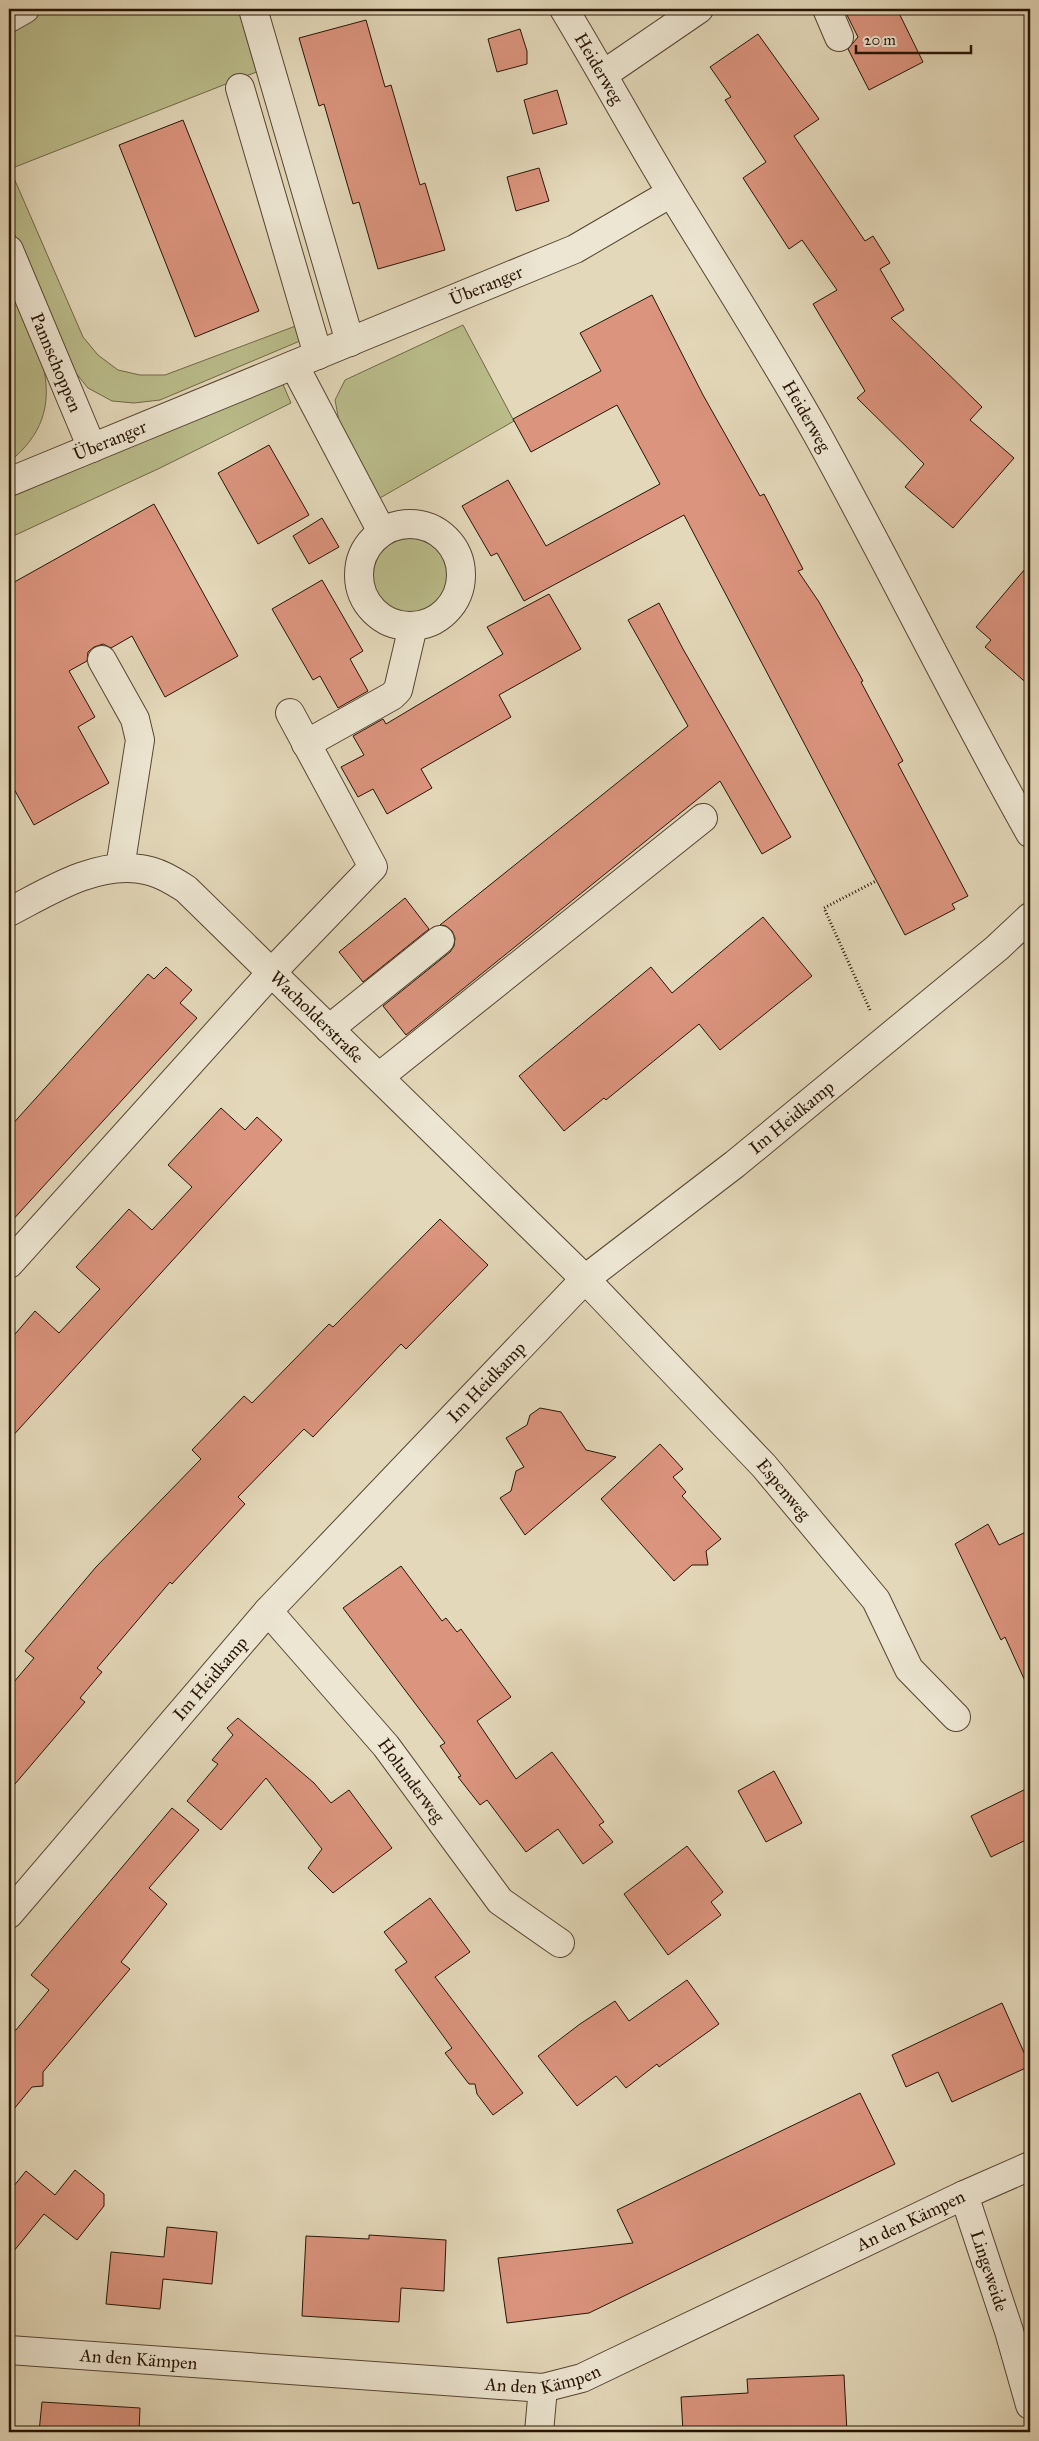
<svg xmlns="http://www.w3.org/2000/svg" width="1039" height="2441" font-family="'IM FELL Great Primer',serif">
	<rect width="100%" height="100%" fill="#e3d8b9"/>
	<filter id="stains"><feTurbulence type="fractalNoise" baseFrequency=".004" numOctaves="4"/><feColorMatrix values="0 0 0 0 .2 0 0 0 0 .09 0 0 0 0 .02 0 0 0 .5 -.17"/></filter>
	<radialGradient id="worn" r=".72"><stop offset=".6" stop-color="#630" stop-opacity="0"/><stop offset="1" stop-color="#630" stop-opacity=".3"/></radialGradient>
	<g fill="#babc8a" stroke="#706848">
		<path d="M44 9H242L259 71 10 169 83 337 98 355 118 370 140 375H165L301 324 307 338 160 400 134 403 112 401 88 388 71 367 9 221V29Z"/>
		<path d="M9 278C35 342 78 407 9 462Z"/>
		<path d="M463 325 514 421 373 502 339 421 335 400 345 380Z"/>
		<path d="M282 382 291 403 160 468 9 538V498Z"/>
		<circle cx="411" cy="576" r="38"/>
	</g>
	<g fill="#db947e" stroke="#271405">
		<path d="M844 9H897L923 62 869 90 848 49 858 37Z"/>
		<path d="M366 20 385 87 391 85 420 185 425 183 445 250 378 269 359 202 353 204 324 104 319 106 299 38Z"/>
		<path d="M520 29 527 51V64L497 72 488 39Z"/>
		<path d="M758 34 819 119 794 136 865 241 873 236 890 263 880 269 904 310 891 318 982 407 970 420 1014 458 953 528 905 487 924 464 857 398 865 391 813 304 837 290 802 240 789 249 743 178 766 162 725 100 731 97 710 67Z"/>
		<path d="M557 90 567 124 533 134 524 100Z"/>
		<path d="M183 120 259 311 195 337 119 145Z"/>
		<path d="M539 168 549 201 516 211 507 177Z"/>
		<path d="M652 295 703 395 760 496 764 494 803 569 798 571 819 602 863 681 861 682 903 761 898 764 968 896 952 904 955 909 905 935 684 515 524 601 497 553 491 556 462 506 508 480 546 546 660 484 617 405 531 452 513 419 601 371 580 333Z"/>
		<path d="M269 445 309 515 258 544 218 473Z"/>
		<path d="M154 504 238 656 165 697 132 636 111 648 103 644 94 647 88 652 87 661 69 671 95 717 78 727 109 783 34 825 9 780V585Z"/>
		<path d="M322 518 339 547 309 564 293 536Z"/>
		<path d="M1030 563V686L985 647 991 640 976 627Z"/>
		<path d="M322 580 363 651 350 659 368 691 338 708 320 676 313 680 272 609Z"/>
		<path d="M549 594 581 649 499 695 511 717 421 769 432 788 387 814 373 789 358 797 341 767 364 755 353 736 383 719 386 724 503 654 487 627Z"/>
		<path d="M659 603 683 649 791 837 762 854 720 781 406 1035 383 1006 450 952 454 946 455 938 452 931 446 926 440 925 688 726 628 620Z"/>
		<path d="M405 898 429 929 363 982 339 952Z"/>
		<path d="M763 917 812 976 720 1050 699 1024 606 1100 604 1098 564 1131 519 1076 651 967 672 993Z"/>
		<path d="M166 967 192 990 180 1003 197 1018 9 1224V1128L148 974 154 979Z"/>
		<path d="M221 1108 245 1130 257 1117 282 1140 9 1440V1341L35 1311 59 1333 100 1289 76 1267 129 1209 152 1230 192 1187 168 1165Z"/>
		<path d="M440 1219 488 1265 406 1349 401 1344 313 1437 304 1429 238 1497 245 1504 172 1584 170 1582 97 1668 102 1672 80 1698 85 1702 9 1791V1688L34 1658 25 1651 96 1567 201 1459 192 1450 244 1396 252 1403 329 1324 333 1327Z"/>
		<path d="M540 1408 561 1412 586 1450 616 1457 525 1535 500 1498 511 1491 516 1471 524 1467 506 1438 527 1425 530 1415Z"/>
		<path d="M660 1444 683 1469 673 1477 686 1492 682 1496 721 1539 706 1551 708 1565H692L674 1581 601 1499Z"/>
		<path d="M988 1524 999 1545 1030 1530V1692L1005 1637 1001 1640 955 1544Z"/>
		<path d="M401 1566 442 1621 446 1618 457 1632 461 1629 511 1697 477 1721 516 1779 552 1752 604 1822 599 1825 613 1842 583 1864 558 1829 526 1852 487 1800 480 1805 458 1777 461 1776 440 1746 445 1743 343 1608Z"/>
		<path d="M238 1718 314 1783 331 1803 349 1790 392 1848 333 1893 308 1868 322 1849 266 1778 221 1830 187 1801 218 1764 212 1760 233 1735 227 1728Z"/>
		<path d="M774 1771 802 1823 766 1842 738 1791Z"/>
		<path d="M1030 1787V1838L991 1857 971 1816Z"/>
		<path d="M172 1808 199 1830 149 1888 167 1904 121 1962 130 1969 43 2072V2086L32 2087 9 2115V2030H16L49 1990 31 1975Z"/>
		<path d="M687 1846 723 1892 711 1902 721 1915 668 1955 624 1894Z"/>
		<path d="M430 1898 470 1952 435 1977 523 2093 493 2115 477 2094 475 2084H469L445 2053 452 2048 395 1970 407 1962 384 1932Z"/>
		<path d="M687 1980 719 2024 659 2067 657 2064 626 2088 616 2076 577 2106 538 2056 580 2024 615 2001 629 2021Z"/>
		<path d="M1002 2003 1030 2066 952 2102 938 2072 906 2087 892 2055Z"/>
		<path d="M860 2093 895 2164 589 2313 507 2323 498 2258 633 2243 617 2210Z"/>
		<path d="M75 2170 104 2194V2206L77 2240 44 2214 9 2257V2192L26 2171 55 2195Z"/>
		<path d="M167 2227 217 2232 212 2284 163 2279 160 2309 106 2304 111 2252 164 2257Z"/>
		<path d="M369 2235 446 2240 444 2291 401 2288 399 2322 302 2316 306 2236 369 2239Z"/>
		<path d="M844 2375 847 2432H683L681 2397 748 2393 747 2379Z"/>
		<path d="M42 2402 140 2408 139 2432H39Z"/>
	</g>
	<g fill="none" stroke-linecap="round" stroke-linejoin="round">
		<g stroke="#564532" stroke-width="30">
			<g id="minor">
				<path d="M253 9 350 342"/>
				<path id="s1" d="M564 9C601 70 635 133 672 194 721 274 771 352 817 434 890 566 956 702 1030 833"/>
				<path d="M827 9 839 37"/>
				<path d="M9 18 25 9"/>
				<path d="M604 74 699 9"/>
				<path d="M240 88 318 355"/>
				<path id="s2" d="M9 250 92 448"/>
				<path d="M294 365 382 532"/>
				<path id="s3" d="M9 482 575 249 671 193"/>
				<circle cx="410" cy="575" r="51"/>
				<path d="M102 660 135 719 140 740 120 868"/>
				<path d="M306 744 392 696 398 690 413 626"/>
				<path id="s4" d="M9 912C48 892 94 862 140 869 157 871 172 880 186 889L585 1279 764 1466 876 1600 909 1669 956 1717"/>
				<path d="M329 1029 440 940"/>
				<path d="M379 1077 703 818"/>
				<path d="M9 1264 271 973 373 867 290 713"/>
				<path id="s5" d="M268 1611 386 1746 500 1901 560 1943"/>
				<path id="s6" d="M9 1914 268 1611 585 1279 735 1164 997 948 1030 917"/>
				<path id="s7" d="M964 2195 1009 2331 1030 2405"/>
				<path id="s8" d="M9 2350 543 2388 582 2378 964 2195 1030 2166"/>
				<path d="M539 2432 543 2388"/>
			</g>
		</g>
		<path stroke="#271405" stroke-width="3" stroke-dasharray="1 2.5" stroke-linecap="butt" d="M870 1010 824 908 876 881"/>
		<use href="#minor" stroke="#ede6d2" stroke-width="28"/>
	</g>
	<g text-anchor="middle" stroke-width="4" stroke-linejoin="round" paint-order="stroke">
		<g font-size="18" fill="#271405" stroke="#ede6d2">
			<text dy="6" stroke="none"><textPath href="#s1" startOffset="69">Heiderweg</textPath></text>
			<text dy="6" stroke="none"><textPath href="#s3" startOffset="516">Überanger</textPath></text>
			<text dy="6" stroke="none"><textPath href="#s2" startOffset="122">Pannschoppen</textPath></text>
			<text dy="6" stroke="none"><textPath href="#s1" startOffset="474">Heiderweg</textPath></text>
			<text dy="6" stroke="none"><textPath href="#s3" startOffset="109">Überanger</textPath></text>
			<text dy="6" stroke="none"><textPath href="#s4" startOffset="374">Wacholderstraße</textPath></text>
			<text dy="6" stroke="none"><textPath href="#s6" startOffset="1120">Im Heidkamp</textPath></text>
			<text dy="6" stroke="none"><textPath href="#s6" startOffset="715">Im Heidkamp</textPath></text>
			<text dy="6" stroke="none"><textPath href="#s4" startOffset="1038">Espenweg</textPath></text>
			<text dy="6" stroke="none"><textPath href="#s6" startOffset="310">Im Heidkamp</textPath></text>
			<text dy="6" stroke="none"><textPath href="#s5" startOffset="222">Holunderweg</textPath></text>
			<text dy="6" stroke="none"><textPath href="#s8" startOffset="940">An den Kämpen</textPath></text>
			<text dy="6" stroke="none"><textPath href="#s7" startOffset="80">Lingeweide</textPath></text>
			<text dy="6" stroke="none"><textPath href="#s8" startOffset="130">An den Kämpen</textPath></text>
			<text dy="6" stroke="none"><textPath href="#s8" startOffset="536">An den Kämpen</textPath></text>
		</g>
	</g>
	<rect width="1039" height="2441" fill="none" stroke="#e3d8b9" stroke-width="30"/>
	<rect x="10" y="10" width="1019" height="2421" fill="none" stroke="#271405" stroke-width="2.5"/>
	<rect x="15" y="15" width="1009" height="2411" fill="none" stroke="#271405"/>
	<path d="M856 45v8h115v-8" fill="none" stroke="#271405" stroke-width="2.5"/>
	<text x="864" y="45" font-size="15" fill="#271405" stroke="#ede6d2" stroke-width="4" paint-order="stroke">20 m</text>
	<rect width="100%" height="100%" filter="url(#stains)"/>
	<rect width="100%" height="100%" fill="url(#worn)"/>
</svg>
